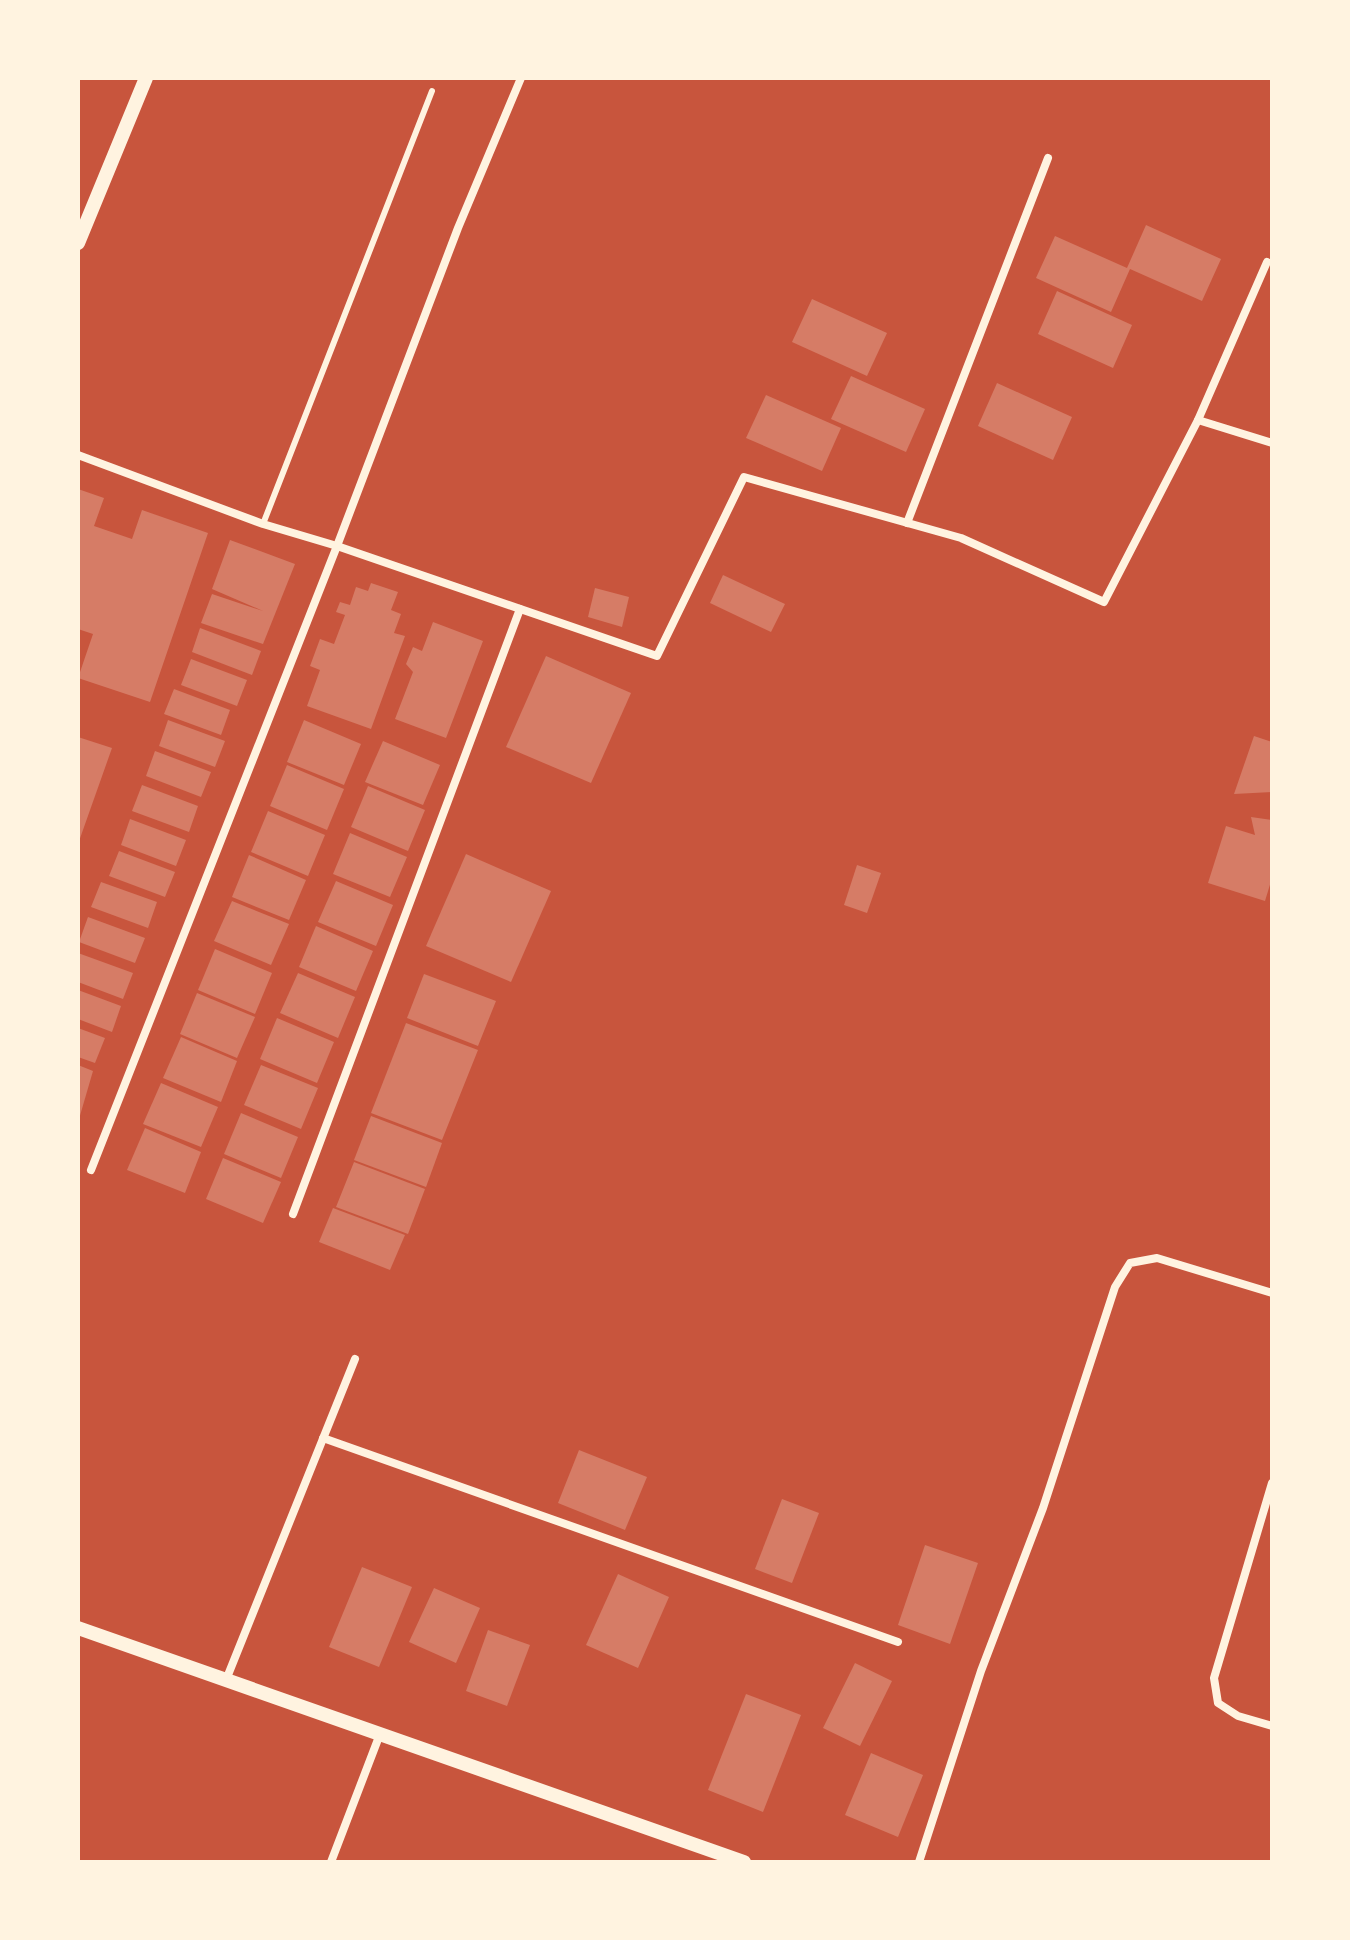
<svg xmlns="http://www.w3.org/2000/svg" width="1350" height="1940" font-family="Karla,sans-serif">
	<rect width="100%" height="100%" fill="#c8553d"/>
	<g fill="#d67c66">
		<path d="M1146 225 1221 259 1202 301 1130 269 1111 312 1036 278 1055 236 1127 268Z"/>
		<path d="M1057 291 1132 325 1113 368 1038 334Z"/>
		<path d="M812 299 887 333 867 376 792 342Z"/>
		<path d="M851 376 925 409 906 452 831 419Z"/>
		<path d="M997 383 1072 417 1053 460 978 426Z"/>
		<path d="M766 395 841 428 822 471 746 438Z"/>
		<path d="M78 489 104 498 94 526 132 539 142 510 208 533 150 702 78 678 93 634 78 629Z"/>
		<path d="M230 540 295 564 263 644 201 623 212 594 263 611 212 589Z"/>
		<path d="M723 575 785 604 771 632 710 603Z"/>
		<path d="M371 583 398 592 391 610 401 614 394 633 405 636 371 729 307 706 320 670 310 666 320 639 334 644 345 615 336 612 340 602 350 605 356 587 368 591Z"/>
		<path d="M595 588 629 597 622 627 588 617Z"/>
		<path d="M433 622 483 641 446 738 395 719 413 672 406 664 413 647 422 651Z"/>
		<path d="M200 628 261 651 252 675 192 652Z"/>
		<path d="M546 656 631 693 591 783 506 747Z"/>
		<path d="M191 659 247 680 237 706 181 685Z"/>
		<path d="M174 689 230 710 221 735 164 714Z"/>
		<path d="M168 720 225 741 215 767 159 746Z"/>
		<path d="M304 720 361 744 344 785 287 762Z"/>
		<path d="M1254 736 1272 742V792L1234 794Z"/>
		<path d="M78 737 112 748 78 844Z"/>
		<path d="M383 741 440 765 423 805 365 782Z"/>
		<path d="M155 751 211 772 201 797 146 776Z"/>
		<path d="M287 765 344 789 327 830 270 806Z"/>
		<path d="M142 785 198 806 189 832 132 811Z"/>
		<path d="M368 786 425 810 408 851 351 827Z"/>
		<path d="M268 811 325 835 308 876 251 852Z"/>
		<path d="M1251 817 1272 820V878L1265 901 1208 883 1226 826 1255 835Z"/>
		<path d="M130 819 186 840 176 866 121 845Z"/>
		<path d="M350 833 407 857 390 897 333 874Z"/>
		<path d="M119 851 175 872 165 897 109 876Z"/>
		<path d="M466 854 551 891 511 982 426 946Z"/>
		<path d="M249 855 306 880 289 920 232 897Z"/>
		<path d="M857 865 881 873 867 913 844 905Z"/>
		<path d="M336 881 393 905 376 946 318 922Z"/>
		<path d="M101 882 157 902 148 928 91 907Z"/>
		<path d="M232 901 289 924 271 965 214 941Z"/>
		<path d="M88 917 145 938 135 963 79 942Z"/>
		<path d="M316 926 373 951 356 991 299 967Z"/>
		<path d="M215 949 272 973 255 1014 198 990Z"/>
		<path d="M78 953 133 973 123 999 78 982Z"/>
		<path d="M298 973 355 997 338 1038 280 1013Z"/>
		<path d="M424 974 496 1001 478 1046 407 1018Z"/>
		<path d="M78 990 121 1006 112 1032 78 1019Z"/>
		<path d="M197 993 255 1017 237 1058 180 1034Z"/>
		<path d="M277 1018 334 1042 317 1083 260 1059Z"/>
		<path d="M406 1023 478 1050 442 1140 371 1113Z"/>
		<path d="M78 1028 105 1038 95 1063 78 1057Z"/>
		<path d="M181 1037 237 1061 221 1102 163 1078Z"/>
		<path d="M78 1065 93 1071 79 1119H78Z"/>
		<path d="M261 1065 318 1088 301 1129 244 1105Z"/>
		<path d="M161 1083 218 1107 201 1147 143 1124Z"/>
		<path d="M241 1113 298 1137 281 1178 224 1154Z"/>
		<path d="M371 1116 442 1143 426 1187 354 1160Z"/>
		<path d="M145 1128 201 1152 185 1193 127 1170Z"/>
		<path d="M223 1158 281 1182 263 1223 206 1199Z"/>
		<path d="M354 1162 425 1189 408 1234 336 1207Z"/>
		<path d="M333 1208 405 1235 390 1270 319 1242Z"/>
		<path d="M579 1450 647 1477 625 1530 558 1503Z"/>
		<path d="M782 1499 819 1513 792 1583 755 1569Z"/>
		<path d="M925 1545 978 1563 950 1644 898 1625Z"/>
		<path d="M362 1567 412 1587 379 1667 329 1647Z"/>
		<path d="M618 1574 669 1597 638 1668 586 1645Z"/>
		<path d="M434 1588 480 1608 456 1663 409 1642Z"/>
		<path d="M488 1630 530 1645 507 1706 466 1691Z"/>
		<path d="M855 1663 892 1681 860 1746 823 1728Z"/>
		<path d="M746 1694 801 1715 763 1812 708 1790Z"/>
		<path d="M871 1753 923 1775 898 1837 845 1815Z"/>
	</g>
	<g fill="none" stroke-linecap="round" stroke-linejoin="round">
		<path stroke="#fff3e0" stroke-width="6" d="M263 524 432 91"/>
		<g stroke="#fff3e0" stroke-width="8">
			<path d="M1198 420 1267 262"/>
			<path d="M78 455 263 524 337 546 657 656 744 477 961 538 1104 602 1198 420 1272 443"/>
			<path d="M907 523 1048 158"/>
			<path d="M91 1170 337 546 458 228 521 78"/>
			<path d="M293 1214 520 609"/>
			<path d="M323 1438 898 1642"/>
			<path d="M1272 1483 1214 1678 1218 1703 1238 1716 1272 1726"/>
			<path d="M226 1680 355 1359"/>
			<path d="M331 1862 380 1734"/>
			<path d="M919 1862 981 1671 1043 1508 1115 1287 1130 1263 1157 1258 1272 1293"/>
		</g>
		<g stroke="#fff3e0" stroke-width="14">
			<path d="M78 243 146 78"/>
			<path d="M78 1628 744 1862"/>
		</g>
	</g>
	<rect width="1350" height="1940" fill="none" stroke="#fff3e0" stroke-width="160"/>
</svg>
